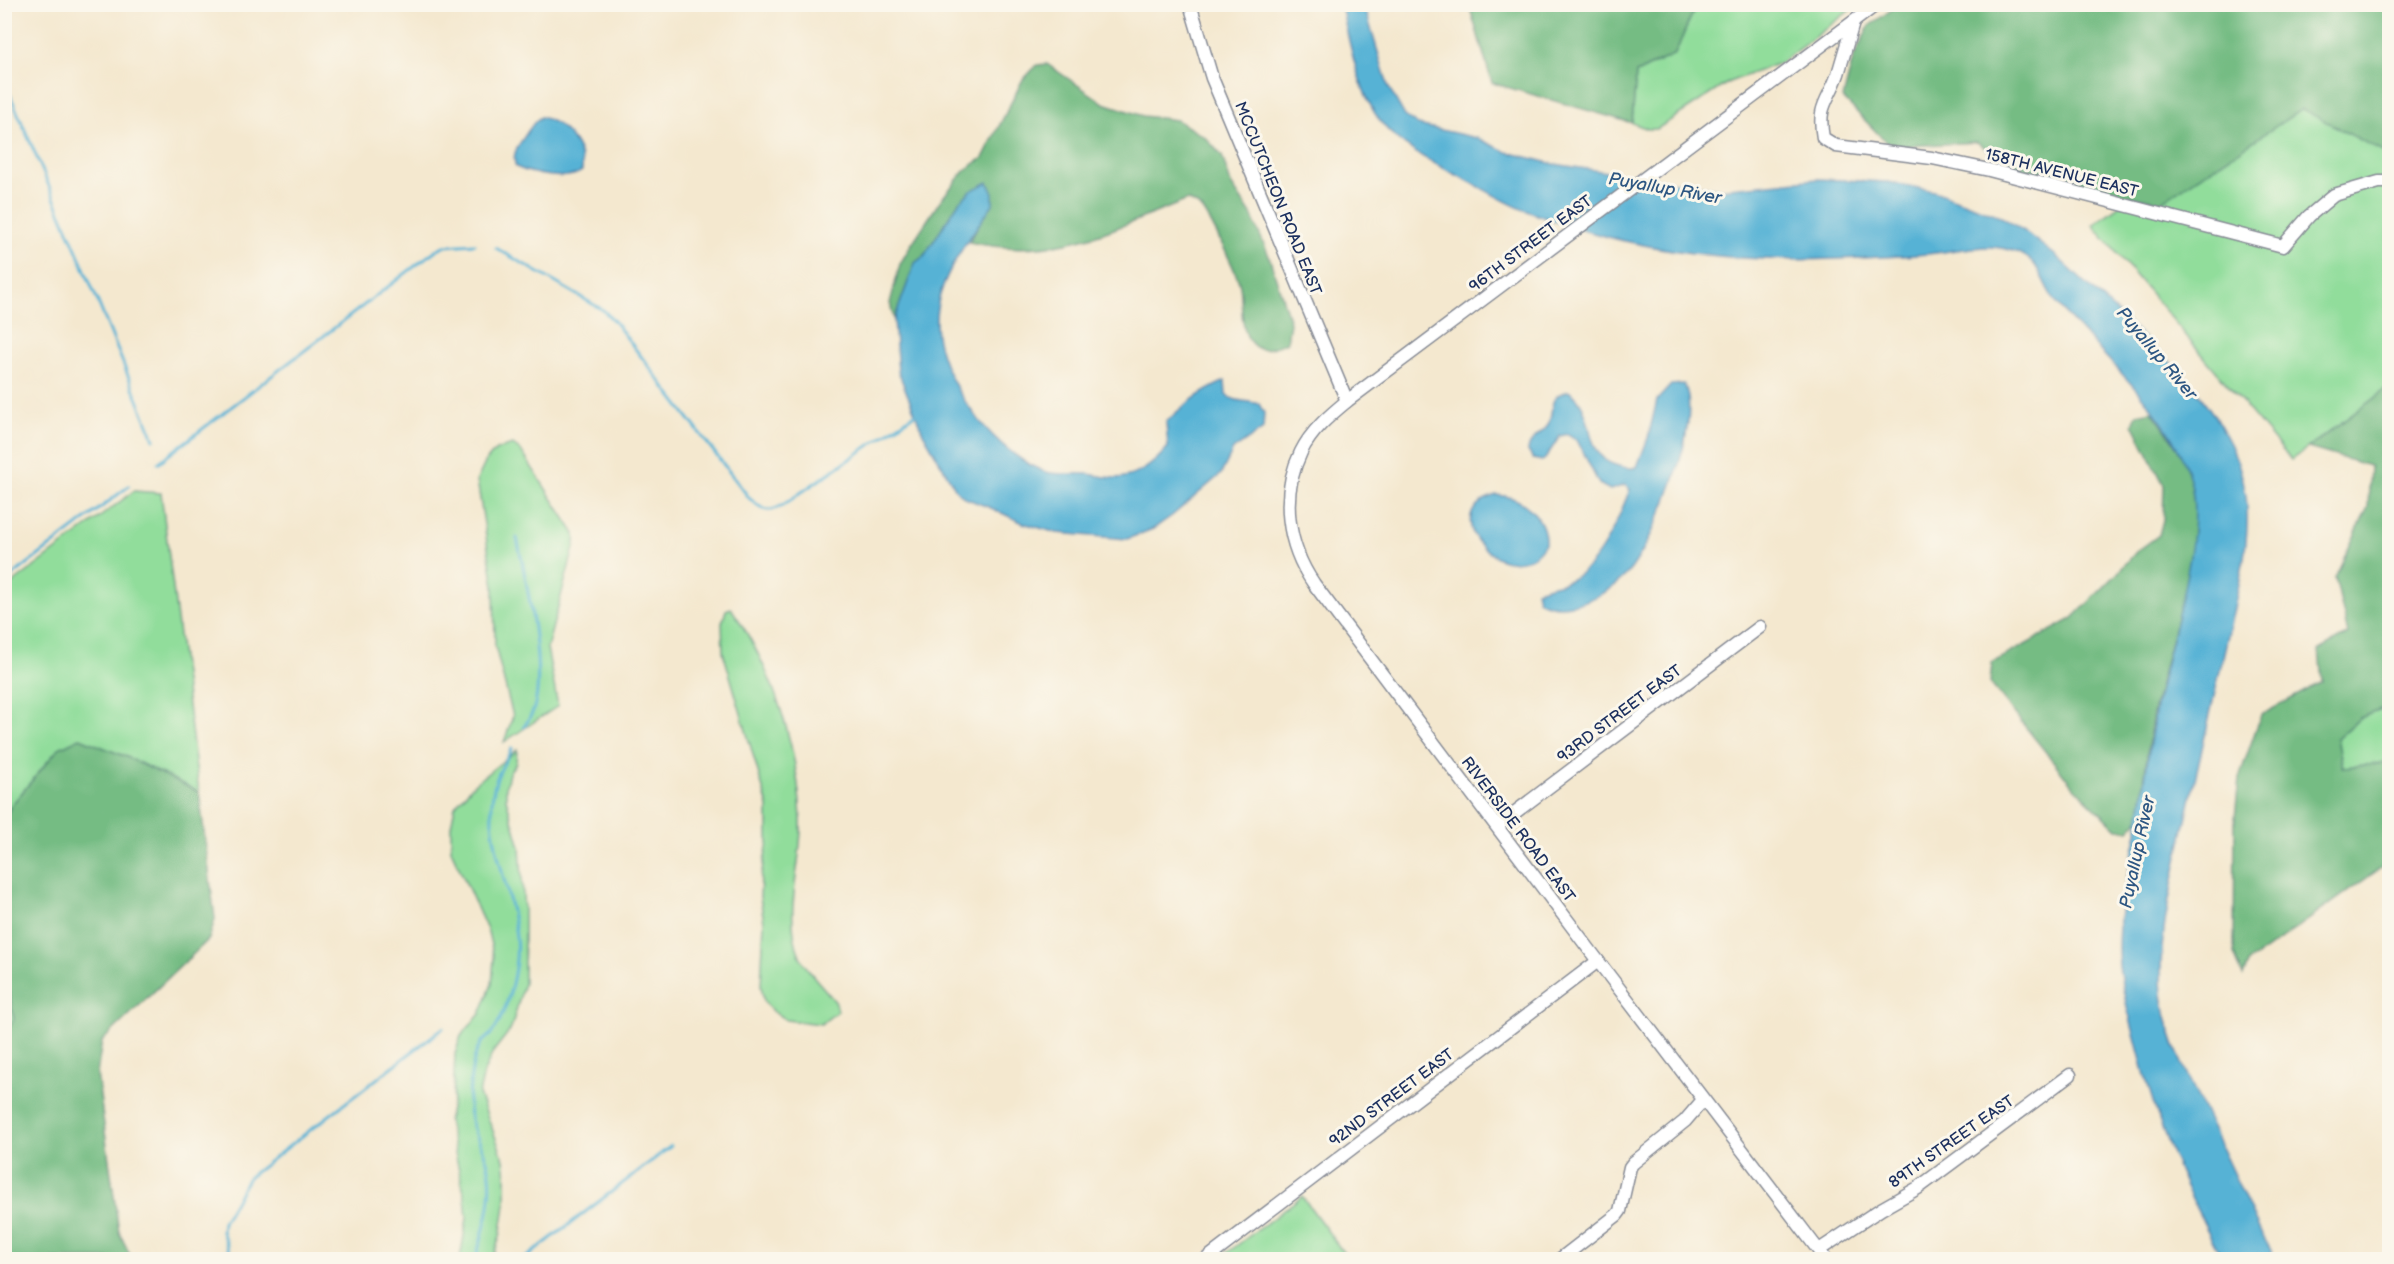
<svg xmlns="http://www.w3.org/2000/svg" width="2394" height="1264" font-family="'Balsamiq Sans',sans-serif">
	<rect width="100%" height="100%" fill="#fbf7ec"/>
	<filter id="ink" filterUnits="userSpaceOnUse"><feTurbulence type="fractalNoise" baseFrequency=".0167" numOctaves="2"/><feDisplacementMap in="SourceGraphic" scale="12" xChannelSelector="R" yChannelSelector="G"/><feConvolveMatrix kernelMatrix="1 2 1 2 8 2 1 2 1" color-interpolation-filters="sRGB"/></filter>
	<filter id="wash" filterUnits="userSpaceOnUse"><feTurbulence type="fractalNoise" baseFrequency=".008" numOctaves="4" result="noise"/><feDisplacementMap in="SourceGraphic" scale="24" xChannelSelector="R" yChannelSelector="G"/><feGaussianBlur stdDeviation="1.35" result="paint"/><feColorMatrix in="noise" values="0 0 0 0 0 0 0 0 0 0 0 0 0 0 0 0 0 1.4 0 .05"/><feComposite in="paint" operator="in"/></filter>
	<g filter="url(#wash)">
		<rect width="100%" height="100%" fill="#f4e8cf"/>
		<g fill="#91dd9b" stroke="#56867c" stroke-width="1.5">
			<path d="M1696 5H1857L1780 63 1729 82 1657 129H1648L1632 123 1636 73 1675 54Z"/>
			<path d="M2334 47 2389 75V387L2291 460 2093 225Z"/>
			<path d="M513 445 522 452 575 534V544L547 648 558 706 504 742 513 716 495 646 494 586 477 480 486 461 496 450Z"/>
			<path d="M134 491 161 493 199 792 129 758 80 738 59 748 10 807 5 819V589Z"/>
			<path d="M731 608C773 669 798 746 801 819 803 863 782 914 800 956 806 971 826 989 836 1003L838 1011 821 1024 786 1020 772 1011 764 1001 761 986 764 922 760 897 761 875 768 843V806L723 652 722 623 726 610Z"/>
			<path d="M2389 707V763L2343 767 2337 739 2360 718Z"/>
			<path d="M517 750 516 763 509 773 506 786V799L520 847 524 911V983L511 1029 493 1052 484 1072 479 1094 504 1160 506 1176V1199L500 1237 492 1259H460L467 1218 465 1197 448 1121 453 1099 455 1054 461 1036 480 1014 492 984 494 958 488 932 451 850V826L455 806 474 784Z"/>
			<path d="M4 969 14 1019 5 1036H4Z"/>
			<path d="M1302 1196 1348 1259H1219Z"/>
		</g>
		<g fill="#74bc83" stroke="#487670" stroke-width="1.5">
			<path d="M1469 5V4L1696 5 1675 54 1636 73 1632 123 1492 83Z"/>
			<path d="M1898 5H2389V155L2302 109 2161 202 2020 173 1977 142 1891 147 1843 98 1853 59 1869 26Z"/>
			<path d="M1047 64 1104 103 1143 116 1177 120 1206 138 1222 156 1231 184 1251 214 1269 256 1290 322 1287 342C1279 345 1268 351 1260 349 1238 341 1243 303 1240 286 1237 272 1211 221 1203 210 1200 206 1193 203 1188 200 1110 230 1054 261 969 242L977 228 959 202 924 256 915 263 894 320 890 303 900 264 911 245 940 201 965 170 983 158 1022 81 1037 65Z"/>
			<path d="M2389 387V707L2360 718 2337 739 2343 767 2389 763V862L2249 962 2243 976 2234 954 2235 818 2239 778 2261 715 2322 682 2319 650 2348 634 2335 577 2368 507 2370 466 2308 448Z"/>
			<path d="M2152 411C2168 434 2188 458 2192 487 2203 555 2166 646 2153 714 2147 748 2144 784 2140 818L2129 830 2117 829 2074 787 1990 683 1992 663 2072 619 2116 575 2136 552 2159 535 2163 520 2164 485 2133 424 2137 414Z"/>
			<path d="M80 738 129 758 199 792 215 919 209 939 102 1041 97 1074 119 1232 132 1259H5L4 1036 14 1019 5 969V819L10 807 59 748Z"/>
		</g>
		<g fill="#57b2d5" stroke="#39709a" stroke-width="1.5">
			<path d="M1341 5H1364L1388 86 1405 116 1418 125 1477 138 1507 152 1554 164 1720 189 1818 179 1888 182 1934 191 2000 216 2024 231 2055 255 2182 373C2212 409 2240 448 2246 496 2251 537 2240 581 2231 621 2215 695 2197 768 2181 842 2171 890 2157 944 2162 994 2165 1017 2171 1038 2180 1059L2261 1233 2276 1259H2223C2186 1194 2156 1122 2138 1049 2131 1021 2122 994 2119 965 2114 915 2132 865 2140 815 2147 771 2150 727 2161 684 2173 630 2205 531 2190 479 2169 409 2104 360 2059 306 2047 293 2044 278 2035 265 2026 253 2007 248 1993 247 1971 246 1949 252 1927 254 1895 257 1863 258 1832 259 1727 263 1622 249 1524 210 1507 203 1490 193 1474 184 1442 167 1402 150 1380 121 1358 91 1349 41 1341 5Z"/>
			<path d="M541 117C563 122 585 148 582 171 568 182 531 174 516 167 510 152 521 143 528 131 532 126 534 121 541 117Z"/>
			<path d="M988 182 993 193V204C972 235 943 270 937 308 927 366 990 450 1043 471 1055 476 1075 473 1088 474 1097 475 1106 478 1115 478 1137 478 1155 463 1168 447L1166 422C1186 403 1199 393 1225 381L1226 395C1236 403 1248 400 1259 404L1264 413 1263 429 1233 450 1221 474 1173 515 1153 529 1127 539 1057 533 1023 523 991 508 965 498 956 490 923 433 898 371 894 320 915 263 924 256 959 202 972 190Z"/>
			<path d="M1684 384C1704 422 1656 535 1631 569 1613 593 1567 617 1538 600L1536 591C1547 585 1560 585 1572 579 1600 564 1619 518 1630 489L1625 485 1610 490 1599 484 1577 440 1568 434 1560 436 1545 459 1542 461 1533 459 1528 451 1529 446C1533 438 1539 435 1545 429 1558 414 1543 397 1568 391 1598 407 1580 457 1618 466 1625 467 1630 470 1637 467L1648 438 1657 400 1671 385Z"/>
			<path d="M1496 495C1522 496 1546 517 1545 543 1514 598 1428 516 1496 495Z"/>
		</g>
		<g fill="none" stroke-linecap="round" stroke-linejoin="round">
			<g stroke="#57b2d5" stroke-width="3">
				<path d="M4 81 82 263 154 439"/>
				<path d="M496 248 603 310 614 321 750 499C763 510 768 514 783 505L915 414"/>
				<path d="M158 463 436 250 444 246 475 244"/>
				<path d="M517 538C526 579 547 673 533 711 531 716 527 722 524 727"/>
				<path d="M4 582 129 486"/>
				<path d="M232 1260 222 1231 223 1222 249 1177 443 1028"/>
				<path d="M475 1260C484 1229 497 1193 487 1161 479 1137 467 1124 469 1096 470 1081 472 1056 481 1043 484 1040 488 1037 491 1034 508 1013 519 965 516 938 513 888 480 831 496 781 499 770 507 759 512 748"/>
				<path d="M523 1260 671 1146"/>
			</g>
		</g>
	</g>
	<g filter="url(#ink)">
		<g fill="none" stroke-linecap="round" stroke-linejoin="round">
			<g stroke="#888c96" stroke-width="15">
				<g id="minor">
					<path d="M1190 4 1212 78 1347 401"/>
					<path d="M1853 23C1848 40 1843 57 1838 74 1828 102 1817 105 1823 138L1836 146 1932 158 1989 170 2283 246 2309 216 2334 195 2379 182H2390"/>
					<path d="M1497 826 1760 627"/>
					<path d="M1819 1250 1881 1209 1918 1188 2070 1075"/>
					<path d="M1205 1260 1598 961"/>
					<path d="M1559 1260 1617 1215 1620 1211 1630 1167 1633 1163 1685 1121 1703 1100"/>
					<path d="M1826 1260 1598 961 1314 584C1287 545 1280 495 1301 452 1311 431 1330 415 1347 401L1877 4"/>
				</g>
			</g>
			<use href="#minor" stroke="#fff" stroke-width="12"/>
		</g>
	</g>
	<g text-anchor="middle" stroke-width="6" stroke-linejoin="round" paint-order="stroke">
		<g font-size="16" fill="#1b2f5e" stroke="#fbf7ec">
			<text transform="translate(2062 172) rotate(14)" y="6">158TH AVENUE EAST</text>
			<text transform="translate(1279 198) rotate(68)" y="6">MCCUTCHEON ROAD EAST</text>
			<text transform="translate(1530 243) rotate(-37)" y="6">96TH STREET EAST</text>
			<text transform="translate(1619 713) rotate(-37)" y="6">93RD STREET EAST</text>
			<text transform="translate(1519 829) rotate(53)" y="6">RIVERSIDE ROAD EAST</text>
			<text transform="translate(1391 1097) rotate(-37)" y="6">92ND STREET EAST</text>
			<text transform="translate(1951 1141) rotate(-35)" y="6">89TH STREET EAST</text>
		</g>
		<g font-size="18" font-style="italic" fill="#2d5682" stroke="#fbf7ec">
			<text transform="translate(1665 188) rotate(10)" y="6">Puyallup River</text>
			<text transform="translate(2157 353) rotate(50)" y="6">Puyallup River</text>
			<text transform="translate(2137 852) rotate(-78)" y="6">Puyallup River</text>
		</g>
	</g>
	<rect width="2394" height="1264" fill="none" stroke="#fbf7ec" stroke-width="24"/>
</svg>
